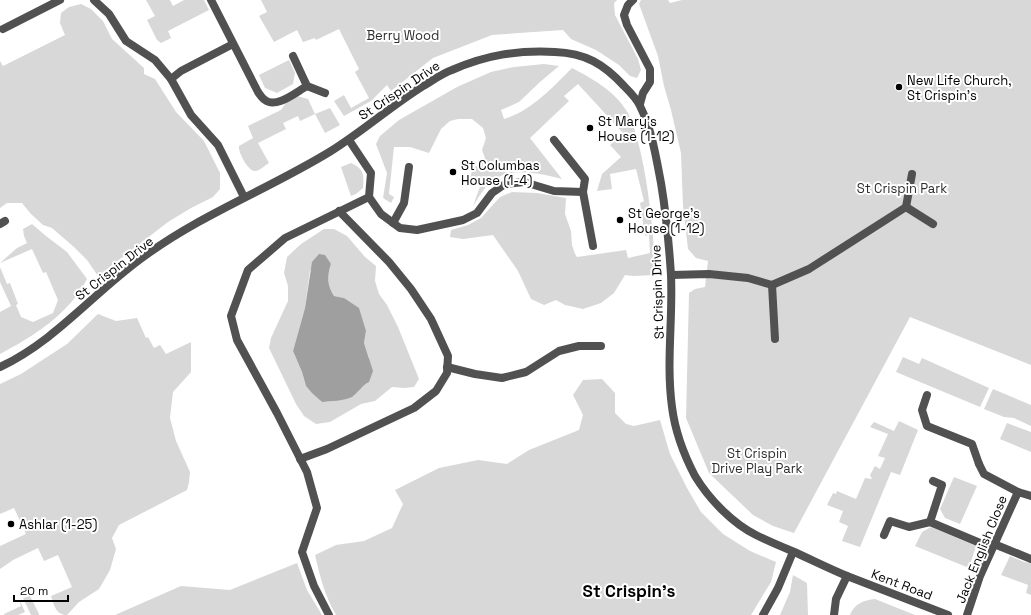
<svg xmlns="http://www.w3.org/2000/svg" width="1031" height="615" font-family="'Space Grotesk',sans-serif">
	<rect width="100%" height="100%" fill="#fff"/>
	<g fill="#d8d8d8" fill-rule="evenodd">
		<path d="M146 0H170L173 6 184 0H204L209 10 168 31 171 38 161 43 157 40 147 20 155 16Z"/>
		<path d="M261 0H617L614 3 615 15 638 59 641 70 637 78 630 76 619 65 596 50 571 39 563 30 492 35 433 58 391 91 387 85 371 101 344 116 334 101 344 95 351 108 369 98 355 72 359 69 339 29 316 40 315 38 303 42 297 30 274 42 259 16 267 12Z"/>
		<path d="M641 0H668L670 3 682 0H1031V365L910 317 794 533 773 526 753 515 709 473 686 418 689 293 695 289 705 287 708 261 696 258 688 249 683 206 681 153 671 110 664 86 658 56 639 4Z"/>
		<path d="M81 4 91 9 103 21 112 39 144 68V74L155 79 176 112 204 141 220 173V189L213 197 191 208 168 222 98 276 87 260 74 247 52 228 43 225 31 214 22 203H7L0 208V61L3 66 65 35 60 23 61 13 69 7Z"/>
		<path d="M289 60 295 73 293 84 277 93 265 88 259 75Z"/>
		<path d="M544 64 559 66 540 82 519 102 501 110 504 119C531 111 552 88 572 68 593 79 615 91 628 113 634 125 638 141 641 154 650 194 653 235 656 275L633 276 625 275 614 293 601 303 583 309 565 305 556 300 544 305 531 299 518 271 493 235 463 239 450 237 451 230 468 225 481 218 500 197 512 192 537 193 566 198 565 214 571 231 572 245 575 254 577 257 626 250 628 258 650 253 649 235 645 236 640 203 644 201 636 169 610 174 612 189 597 191 602 174 621 157 610 145 623 133 578 84 564 96 569 101 530 138 562 179C542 174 510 166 492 181 484 187 479 197 473 206L482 181 470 177 473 168 482 163 485 158 482 150 486 138 483 128 472 119H458L450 121 441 129 429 153 410 147H394L389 194 394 197 391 203 383 198 387 173 376 144 380 136 399 120 457 87 491 72 514 67Z"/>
		<path d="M297 96 308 99 315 114 330 108 340 125 325 133 315 114 300 121 298 116 283 123 286 129 258 143 269 163C265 165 260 171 255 171 248 171 238 152 239 146L253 138 248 126 281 110 287 101Z"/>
		<path d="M351 163C364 169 364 174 363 188L356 194 351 196 341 167Z"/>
		<path d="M32 224 46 236 67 252 87 279C69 314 34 336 0 354V312L11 306 0 282V267L7 284 10 283 18 304 16 305 21 317 33 322 53 313 58 300 46 272 43 273 32 249 0 263 17 248 27 243 24 236 23 229Z"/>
		<path d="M324 229H334L347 236 365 257 376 266 375 281 379 294 387 305 398 327 419 379 414 387 404 388 392 387 375 401 361 404 330 422 316 424 304 416 296 404 269 348 271 338 288 301V286L284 273 287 257 301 244ZM331 264C327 276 327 285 334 296L344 298 366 331 364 343 369 358 362 385 358 391 339 400 322 402 306 386 302 372 293 351 305 308 310 270Z"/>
		<path d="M98 314 116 321 137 318 146 338 148 337 154 348 160 345 166 354 191 342V372L173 392 170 418 176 441 190 472 189 482 187 490 119 525 112 538 116 549 110 570 99 589 79 602 67 615C56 615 54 605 51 596L72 587 58 555 44 561 38 548 13 560 0 569V546L26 534 14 508 0 514V384L21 374 67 344Z"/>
		<path d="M903 357 919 364 922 358 989 388 980 407 896 372Z"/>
		<path d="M602 379 615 393V413L626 424 634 426 660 420 670 454 687 488 701 512 723 534 750 551 776 562 771 582 751 615H336C325 596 320 577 315 555L336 545 364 541 392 528 403 504 395 490 439 468 478 460 507 464 529 450 579 430 583 415 573 395 583 380Z"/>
		<path d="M993 389 1031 405V426L1014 418 1004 417 984 409Z"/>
		<path d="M899 421 918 430 900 475 891 472 860 547 842 541 848 526 839 522 843 511 827 505 833 493 836 494 837 491 856 499 865 478 872 479 870 475 875 466 880 469 885 458 878 456 888 434 870 427 874 422 894 431Z"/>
		<path d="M1007 423 1031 432V452L1000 439Z"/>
		<path d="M954 477 977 486 960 524 945 518 940 509Z"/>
		<path d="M931 527 976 546 969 568 915 546 922 532Z"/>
		<path d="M1010 556 1024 562 1031 563V595L1026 593 1028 585 1001 575Z"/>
		<path d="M297 563 307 590 322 615H115L181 586 230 590Z"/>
		<path d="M793 575 807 583 808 615H780L790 592Z"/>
		<path d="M30 596 39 614V615H31L23 598Z"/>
		<path d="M19 599 25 612 18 615H4V614L21 606Z"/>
		<path d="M875 599 915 615H850C854 604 864 600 875 599Z"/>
	</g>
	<path fill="#9f9f9f" d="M319 254 325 255 331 264C327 276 327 285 334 296L344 298 359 308 366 331 364 343 373 371 369 382C361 386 359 392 352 397 344 401 331 401 322 402L312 393 306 386 302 372 293 351 305 308 312 262Z"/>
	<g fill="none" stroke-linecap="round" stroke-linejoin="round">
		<g stroke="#515151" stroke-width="8">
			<path d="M211 0 258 92C260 95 262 98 265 100 276 109 296 92 307 86"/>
			<path d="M633 0 628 5 624 15 627 25 650 69V82L643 93 640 104"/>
			<path d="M3 29 60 0"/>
			<path d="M293 56 307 86 325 93"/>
			<path d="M554 140 585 179 583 192 593 246"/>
			<path d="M369 197 381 214 400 228 417 230 463 220 477 213 492 193 505 184 524 182 554 191 583 192"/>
			<path d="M906 207 933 224"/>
			<path d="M393 223 404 203 409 167"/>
			<path d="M671 275 709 274 748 278 772 285 809 269 906 207 912 174"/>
			<path d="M772 285 775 339"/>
			<path d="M447 367 475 374 502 378 526 372 559 351 579 346H601"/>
			<path d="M927 395 922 410 927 426 972 444 979 464"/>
			<path d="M300 459 327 449 414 408 436 391 447 373 448 356 431 319 411 289 389 262 339 211"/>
			<path d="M930 522 942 485 933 481"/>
			<path d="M884 535 890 521 909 527 930 522 992 548"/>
			<path d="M994 544 1031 559"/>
			<path d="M329 615 314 586 302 552 317 508 307 472 277 413 237 340 231 316 248 270 285 238 369 197 371 173 349 140"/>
			<path d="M763 615 778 588 793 552"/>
		</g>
		<g stroke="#515151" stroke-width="8">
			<path d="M94 0 109 14 126 41 155 60 171 79 191 115 218 145 244 197"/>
			<path d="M171 79 181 71 233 44"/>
			<path d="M0 224 5 221"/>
			<path d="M0 367C56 341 96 290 146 255 204 213 271 188 331 151 363 131 391 106 423 86 432 81 441 74 452 70 486 55 517 50 555 52 585 53 604 64 624 86 630 92 637 99 640 106 652 130 656 157 661 183 666 213 669 244 671 275 673 319 666 363 672 407 675 431 684 455 695 476 709 499 732 523 756 535 768 541 780 546 792 551 810 559 828 568 847 576L836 599 834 615"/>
			<path d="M979 464 984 474 1018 492"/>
			<path d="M847 576 948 615"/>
			<path d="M967 615 980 576 1018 492 1031 496"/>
		</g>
	</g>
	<g fill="#000" stroke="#fff" stroke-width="1.5">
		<circle cx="899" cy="87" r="4"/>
		<circle cx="590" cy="128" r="4"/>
		<circle cx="453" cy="172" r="4"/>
		<circle cx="620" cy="220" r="4"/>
		<circle cx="11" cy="524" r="4"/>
	</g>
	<g text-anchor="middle" stroke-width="4" stroke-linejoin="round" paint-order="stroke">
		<g font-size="13" fill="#2f2f2f" stroke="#fff">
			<text x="403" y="40">Berry Wood</text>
			<text x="902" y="193">St Crispin Park</text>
			<text x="757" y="458">St Crispin<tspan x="757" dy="15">Drive Play Park</tspan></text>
		</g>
		<g font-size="13" fill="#000" stroke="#fff" text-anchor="start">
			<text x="907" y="85">New Life Church,<tspan x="907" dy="15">St Crispin's</tspan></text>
			<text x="598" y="126">St Mary's<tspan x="598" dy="15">House (1-12)</tspan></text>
			<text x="461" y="170">St Columbas<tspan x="461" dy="15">House (1-4)</tspan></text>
			<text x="628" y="218">St George's<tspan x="628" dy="15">House (1-12)</tspan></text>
			<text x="19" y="529">Ashlar (1-25)</text>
		</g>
		<g font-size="13" fill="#000" stroke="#fff">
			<text transform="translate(399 90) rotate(-34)" y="5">St Crispin Drive</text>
			<text transform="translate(114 268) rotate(-38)" y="5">St Crispin Drive</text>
			<text transform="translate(657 292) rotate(-92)" y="5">St Crispin Drive</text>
			<text transform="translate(981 549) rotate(-68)" y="5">Jack English Close</text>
			<text transform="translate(902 584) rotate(21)" y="5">Kent Road</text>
		</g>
		<g font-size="17" font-weight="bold" fill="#000" stroke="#fff">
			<text x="629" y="597">St Crispin's</text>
		</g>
	</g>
	<path d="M14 595v6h54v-6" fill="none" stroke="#000000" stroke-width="2"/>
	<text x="20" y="595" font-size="12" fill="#000000" stroke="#ffffff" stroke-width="3" paint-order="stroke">20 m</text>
</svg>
